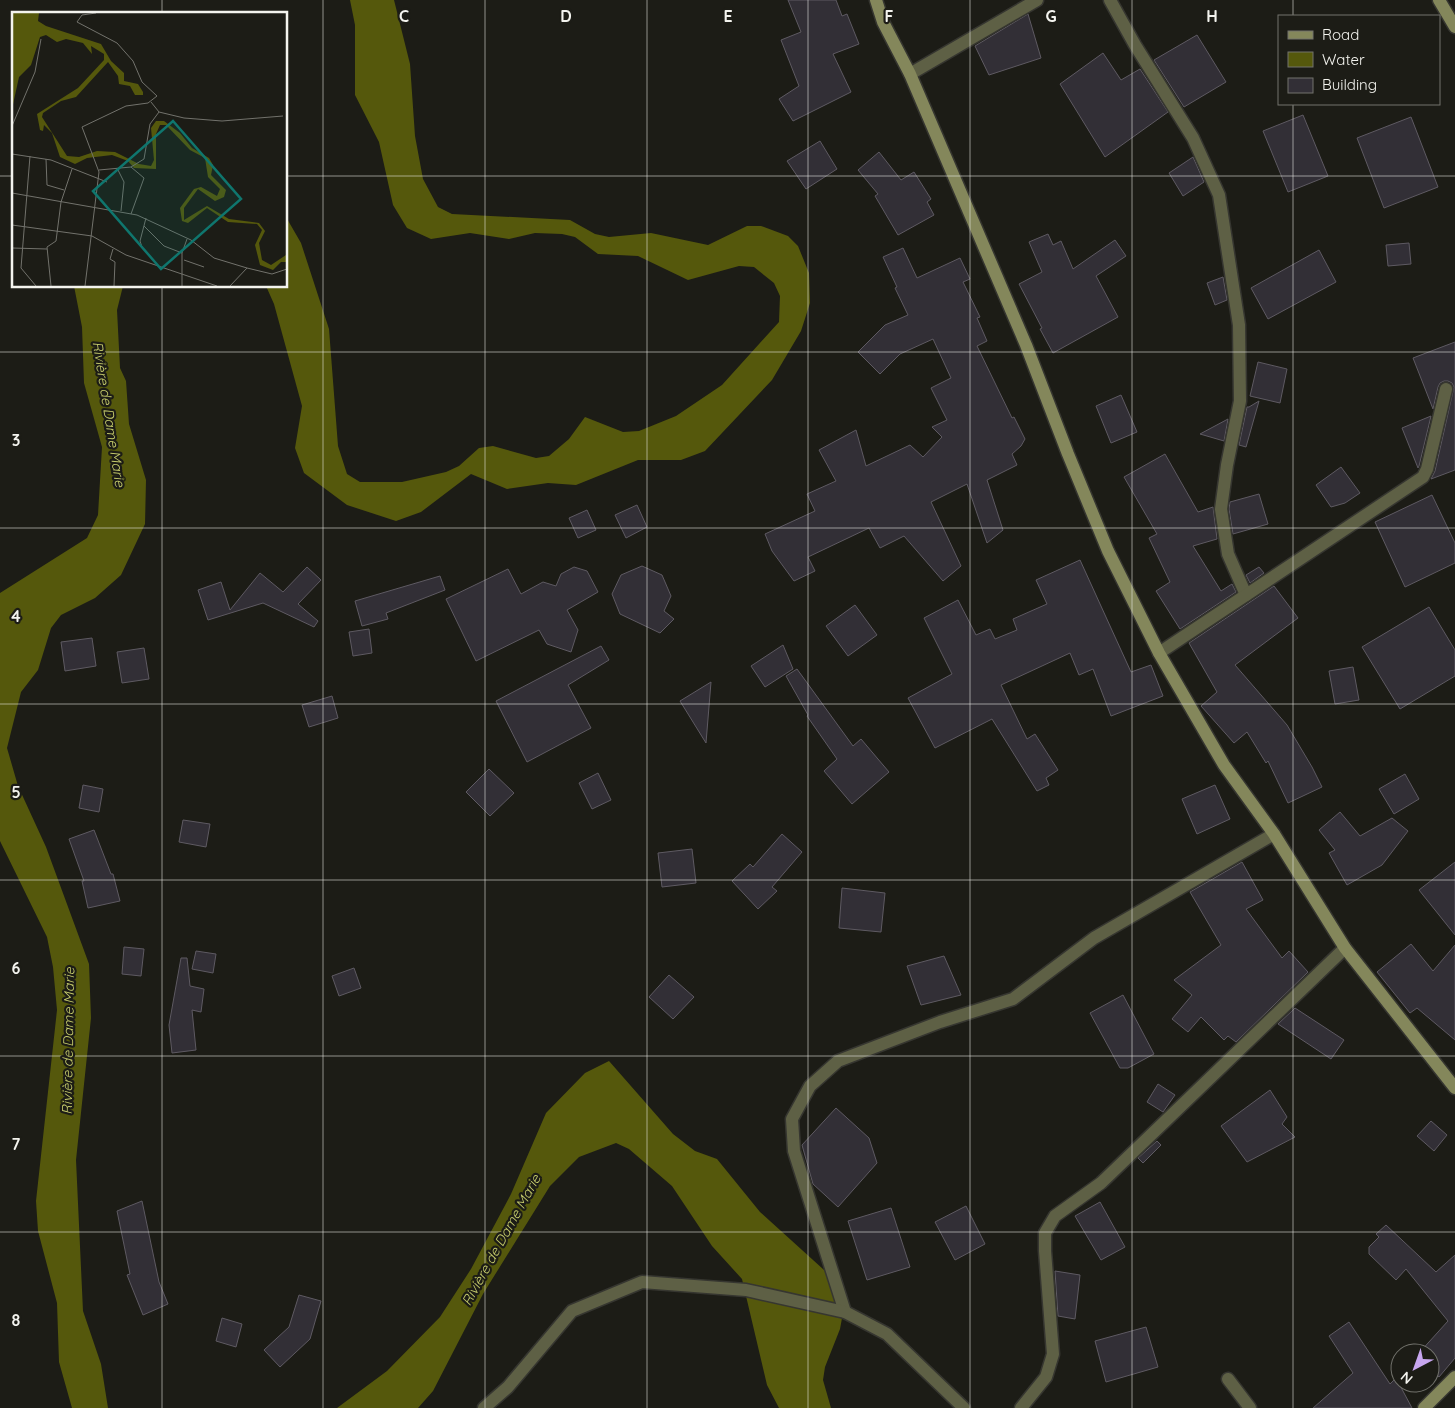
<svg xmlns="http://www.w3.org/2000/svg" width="1455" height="1408" font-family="Quicksand,sans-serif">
	<rect width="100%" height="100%" fill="#1c1c16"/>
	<g fill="#55580c">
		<path d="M350 0H394L410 64 415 136 423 179 438 207 452 214 570 220 595 234 609 237 651 233 708 245 747 226H761L788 236 798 246 809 273 810 303 801 331 772 380 705 451 681 460H638L576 485 548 483 507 489 471 474 421 512 396 521 347 505 304 473 295 448 302 406 274 304 266 286H286V217L301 243 329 329 338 446 347 474 360 482H402L446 472 459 466 479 448 493 446 536 458 549 456 569 439 585 417 623 432 639 431 676 416 722 385 779 322 780 296 774 283 754 267 739 266 688 280 638 256 598 254 575 237 562 234 535 233 509 239 470 233 431 239 407 228 393 205 379 142 355 95V25Z"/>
		<path d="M74 286H123L117 310 120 368 126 381 129 424 146 480 145 524 121 575 95 598 61 615 51 628 38 670 21 692 7 748 18 786 46 847 89 964 91 1018 76 1160 83 1311 101 1364 108 1408H72L59 1362 57 1303 38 1231 36 1201 57 1010 53 967 47 937 0 841V593L87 538 98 515 102 447 84 383 82 327Z"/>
		<path d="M609 1061 673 1134 695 1151 717 1159 760 1212 834 1279 845 1302 840 1329 825 1367 823 1380 831 1408H779L767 1385 742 1279 712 1246 672 1186 629 1149 616 1143 579 1157 550 1186 483 1294 433 1391 418 1408H337L387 1371 440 1317 471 1269 511 1194 546 1113 585 1073Z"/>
	</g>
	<g fill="#322f36" stroke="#5e5a62">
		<path d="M788 0H836L842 16 847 14 859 44 833 54 851 92 793 121 779 99 799 86 781 40 801 32Z"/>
		<path d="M1028 14 1041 58 989 75 975 46Z"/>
		<path d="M1197 35 1226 82 1184 107 1154 60Z"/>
		<path d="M1103 53 1121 80 1140 69 1168 112 1105 157 1060 84Z"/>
		<path d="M1303 115 1328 176 1288 192 1263 131Z"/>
		<path d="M1411 117 1438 187 1384 208 1357 138Z"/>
		<path d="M820 141 837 169 806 189 787 161Z"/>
		<path d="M879 152 901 180 914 172 931 199 927 202 934 215 898 235 875 196 878 194 858 170Z"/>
		<path d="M1193 157 1204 182 1183 196 1169 173Z"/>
		<path d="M1048 234 1053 245 1061 241 1073 269 1115 240 1126 256 1096 276 1118 317 1053 353 1040 329 1042 328 1019 284 1042 272 1029 242Z"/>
		<path d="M1409 243 1411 264 1388 266 1386 245Z"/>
		<path d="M903 248 917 278 960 258 970 279 963 282 980 317 977 318 987 341 977 346 1012 418 1014 417 1025 439 1021 446 1012 454 1017 465 987 480 1003 530 987 543 967 484 931 502 961 566 943 581 904 536 880 548 869 528 808 557 815 571 794 581 772 551 765 534 815 511 807 494 836 481 819 450 856 430 866 466 910 445 923 457 942 437 932 427 947 420 931 388 951 378 933 339 900 354 880 374 858 352 885 325 908 315 895 288 897 287 883 257Z"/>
		<path d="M1319 250 1336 282 1268 319 1251 288Z"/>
		<path d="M1223 277 1227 300 1215 305 1207 283Z"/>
		<path d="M1455 342V470L1431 479 1435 471 1454 387 1452 383 1448 381H1444L1440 383 1438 387 1433 409 1413 358Z"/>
		<path d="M1258 362 1287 369 1280 403 1250 396Z"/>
		<path d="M1121 395 1137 432 1111 443 1096 406Z"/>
		<path d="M1259 401 1246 447 1239 445 1247 407H1249Z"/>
		<path d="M1431 416 1419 466 1418 468 1402 428Z"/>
		<path d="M1228 419 1224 441 1200 434Z"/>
		<path d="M1165 454 1198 512 1213 507 1217 539 1193 546 1221 591 1232 584 1236 592 1180 629 1156 591 1170 582 1149 538 1157 534 1124 477Z"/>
		<path d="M1341 467 1360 493 1345 503 1331 507 1316 485Z"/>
		<path d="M1259 494 1268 524 1233 534 1229 509 1230 502Z"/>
		<path d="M1432 495 1455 543V563L1405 587 1375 522Z"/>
		<path d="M637 505 647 527 626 538 615 515Z"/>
		<path d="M587 510 596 530 578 538 569 518Z"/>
		<path d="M1080 560 1131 672 1151 665 1163 696 1111 716 1093 669 1079 675 1070 653 1001 685 1027 739 1035 734 1058 770 1046 778 1049 785 1037 791 992 719 935 748 908 698 952 674 924 618 958 600 976 635 990 629 995 639 1017 630 1013 619 1047 604 1036 580Z"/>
		<path d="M642 566 662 575 671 596 664 611 674 619 660 633 620 614 612 594 621 575Z"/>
		<path d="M307 567 321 580 298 604 318 621 314 627 263 603 208 620 198 590 221 582 230 610 260 573 283 592Z"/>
		<path d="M574 567 587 571 598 592 567 610 578 630 571 652 547 644 539 630 476 661 446 599 508 569 521 594 543 582 556 586 561 574Z"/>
		<path d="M1259 567 1264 573 1250 583 1246 575Z"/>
		<path d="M440 576 445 590 386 613 388 619 362 626 355 601Z"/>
		<path d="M1274 586 1298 618 1235 665 1287 725 1312 767 1322 787 1288 803 1268 761 1266 763 1247 732 1234 743 1201 706 1217 692 1189 643Z"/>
		<path d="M855 605 877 635 848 656 826 626Z"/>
		<path d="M1429 607 1455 650V676L1400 709 1362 647Z"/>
		<path d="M369 629 372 653 353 656 349 632Z"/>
		<path d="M92 638 96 666 65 671 61 642Z"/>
		<path d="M783 645 793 669 765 687 751 666Z"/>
		<path d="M601 646 609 660 568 685 591 728 527 762 496 701Z"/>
		<path d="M144 648 149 679 122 683 117 652Z"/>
		<path d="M1353 667 1359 700 1335 704 1329 671Z"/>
		<path d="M797 669 853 746 861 739 889 772 852 804 824 771 837 759 807 716 808 715 786 676Z"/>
		<path d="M711 682 706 743 680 701Z"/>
		<path d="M332 696 338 718 309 727 302 705Z"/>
		<path d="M489 769 514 793 490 816 466 792Z"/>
		<path d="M598 773 611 800 592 809 579 783Z"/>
		<path d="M1405 774 1419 799 1394 814 1379 789Z"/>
		<path d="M83 785 103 789 99 812 79 808Z"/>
		<path d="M1215 785 1230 819 1197 834 1182 799Z"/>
		<path d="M1340 812 1360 836 1392 818 1408 831 1382 865 1347 885 1329 853 1335 850 1319 830Z"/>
		<path d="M183 820 210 824 206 847 179 842Z"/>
		<path d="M94 830 111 874H113L120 901 88 908 82 881H84L69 839Z"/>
		<path d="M782 834 802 852 772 887 777 891 758 909 732 881 750 864 753 867Z"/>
		<path d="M692 849 696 883 662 887 658 853Z"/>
		<path d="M1242 862 1263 900 1246 909 1282 958 1289 951 1308 972 1236 1042 1228 1036 1224 1040 1201 1017 1188 1032 1172 1019 1192 995 1174 980 1221 945 1190 892Z"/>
		<path d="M1455 862V935L1419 890Z"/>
		<path d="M842 888 885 893 881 932 839 928Z"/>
		<path d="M1411 944 1433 971 1455 945V1040L1417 1008 1410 1013 1377 972Z"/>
		<path d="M124 947 144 949 141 976 122 974Z"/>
		<path d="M196 951 216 954 213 973 192 969Z"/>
		<path d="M944 956 961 995 921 1005 907 966Z"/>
		<path d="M181 958H187L190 986 204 989 201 1012 192 1010 196 1050 172 1053 169 1025Z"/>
		<path d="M354 968 361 988 339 996 332 976Z"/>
		<path d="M669 975 694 997 673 1019 649 997Z"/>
		<path d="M1123 995 1154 1054 1128 1068H1120L1090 1013Z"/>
		<path d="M1295 1008 1344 1040 1331 1059 1278 1024Z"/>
		<path d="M1158 1084 1175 1095 1163 1112 1147 1102Z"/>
		<path d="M1270 1090 1287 1117 1282 1124 1295 1137 1247 1162 1221 1126Z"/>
		<path d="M836 1108 869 1138 877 1163 838 1207 813 1184 802 1145Z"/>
		<path d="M1431 1121 1447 1135 1434 1151 1417 1136Z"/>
		<path d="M1157 1141 1161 1145 1143 1163 1138 1158Z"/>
		<path d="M142 1201 159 1282 168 1304 143 1315 127 1275 130 1274 117 1211Z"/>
		<path d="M1100 1202 1125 1247 1101 1260 1075 1216Z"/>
		<path d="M966 1206 985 1244 955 1260 935 1222Z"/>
		<path d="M891 1208 910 1267 867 1280 848 1221Z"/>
		<path d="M1386 1225 1436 1272 1455 1255V1358L1439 1377 1430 1369V1353H1419L1448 1321 1406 1269 1396 1280 1369 1254V1247L1379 1237 1376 1234Z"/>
		<path d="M1055 1271 1080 1275 1075 1319 1058 1316Z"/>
		<path d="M299 1295 321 1301 310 1339 280 1367 264 1350 289 1327Z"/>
		<path d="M222 1318 242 1324 236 1347 216 1341Z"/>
		<path d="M1349 1322 1390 1384 1396 1378 1412 1408H1313L1353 1373 1329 1336Z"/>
		<path d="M1146 1327 1158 1367 1106 1382 1095 1341Z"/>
	</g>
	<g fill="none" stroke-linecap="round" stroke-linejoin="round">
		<g stroke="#363630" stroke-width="15">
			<g id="street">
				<path d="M1110 0 1135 45 1193 138 1219 195 1239 325 1240 401 1227 465 1221 509 1228 554 1246 595"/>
				<path d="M910 74 1037 0"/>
				<path d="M1159 653 1423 477 1427 469 1446 389"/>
				<path d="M845 1312 794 1151 792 1119 810 1086 838 1061 940 1022 1013 999 1094 938 1274 834"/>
				<path d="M1228 1379 1250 1408"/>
				<path d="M484 1408 508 1387 572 1311 642 1282 746 1290 845 1312 887 1334 964 1408"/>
				<path d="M1021 1408 1046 1377 1053 1354 1045 1251V1233L1055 1216 1101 1183 1345 948"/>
			</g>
		</g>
		<g stroke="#363630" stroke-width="15">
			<g id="secondary">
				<path d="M876 0 883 22 910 74 1026 345 1068 454 1108 551 1159 653 1224 765 1274 834 1345 948 1455 1088"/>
				<path d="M1439 0 1455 27"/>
				<path d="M1424 1408 1455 1377"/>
			</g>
		</g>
		<use href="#street" stroke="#5e6045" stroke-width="12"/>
		<use href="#secondary" stroke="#84875b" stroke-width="12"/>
	</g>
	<path fill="none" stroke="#f3f3ee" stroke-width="1" stroke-opacity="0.55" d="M162 0V14M323 0V1408M485 0V1408M647 0V1408M808 0V1408M970 0V1408M1132 0V1408M1293 0V16M1293 104V1408M0 176H14M286 176H1455M162 286V1408M0 352H1455M0 528H1455M0 704H1455M0 880H1455M0 1056H1455M0 1232H1455"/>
	<g text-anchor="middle" stroke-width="4.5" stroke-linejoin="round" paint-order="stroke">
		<g font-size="14" font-style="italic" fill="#c9cf6d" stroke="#1c1c16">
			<text transform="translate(109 414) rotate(81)" y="5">Rivière de Dame Marie</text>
			<text transform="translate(68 1041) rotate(-89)" y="5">Rivière de Dame Marie</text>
			<text transform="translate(501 1240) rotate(-61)" y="5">Rivière de Dame Marie</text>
		</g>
	</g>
	<g transform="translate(12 12)">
		<rect width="275" height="275" fill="#1c1c16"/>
		<path d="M0 1H27L26 9 34 14 89 32 99 49 112 61V69L126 72 131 80V83H123L118 74 107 72 106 64 96 50 64 85 49 89 31 101 30 105 55 144 67 145 85 139 103 140 127 152 139 154 142 148 139 116 144 109H152L168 121 180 136 197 146 201 153 199 163 214 178 212 185 203 189 186 177 172 196V208L195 194 217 207 247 211 253 219 247 231 250 248 259 253 274 243 275 250H269L261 258 248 253 243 233 250 218 245 212 216 210 195 196 176 211 170 209 168 196 182 177 189 175 205 184 208 177 196 165 193 146 178 138 154 113H148L144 122V157L122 156 116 149 100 143 75 146 63 152 48 145 40 121 32 113 31 119 28 118 25 102 66 76 92 48V42L79 34 80 42 71 31 54 27 45 30 34 23 28 25 19 53 7 65 0 97Z" fill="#55580c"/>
		<path fill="none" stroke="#72726c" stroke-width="1" d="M139 90 147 100 172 106 210 109 271 104M0 114 23 60 29 27M0 142 39 148 95 170M18 144 9 256 24 274M34 147 35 173 52 178M105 156 112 170 109 199M87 158 119 155 132 147 138 112 147 100M0 181 125 203 179 228 202 246 235 256M119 202 132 166 119 155M0 213 80 224 114 243 205 274M132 214 152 234 170 241M130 235 128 229 134 206M0 236 35 237M101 237 98 247 103 250 102 274M172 248 192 255M39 274 35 235 44 229 49 190 60 157M73 274 87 160 70 115 114 94 136 91 145 84 130 70 121 49 105 31 65 10 70 3 84 1M170 274V241L175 227M218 274 235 256 260 262 275 257"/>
		<path fill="#0f766e" fill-opacity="0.15" stroke="#0f766e" stroke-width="2.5" d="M161 109 229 187 149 257 81 179Z"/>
		<rect width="275" height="275" fill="none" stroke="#f3f3ee" stroke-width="2.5"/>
	</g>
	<g font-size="16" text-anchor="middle" font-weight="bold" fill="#f3f3ee" stroke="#1c1c16" stroke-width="4.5" stroke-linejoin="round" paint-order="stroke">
		<text x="404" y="22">C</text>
		<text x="566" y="22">D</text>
		<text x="728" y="22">E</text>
		<text x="889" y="22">F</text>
		<text x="1051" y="22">G</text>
		<text x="1212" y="22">H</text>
		<text x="16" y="446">3</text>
		<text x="16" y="622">4</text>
		<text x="16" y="798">5</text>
		<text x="16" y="974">6</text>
		<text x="16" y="1150">7</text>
		<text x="16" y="1326">8</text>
	</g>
	<rect x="1278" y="15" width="162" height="90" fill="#1c1c16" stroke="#72726c"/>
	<rect x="1288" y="31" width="25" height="8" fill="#84875b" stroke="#72726c"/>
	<text x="1322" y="40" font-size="15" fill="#f3f3ee">Road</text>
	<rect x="1288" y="52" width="25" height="15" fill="#55580c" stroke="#72726c"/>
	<text x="1322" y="65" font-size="15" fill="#f3f3ee">Water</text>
	<rect x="1288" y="78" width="25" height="15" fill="#322f36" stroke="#72726c"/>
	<text x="1322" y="90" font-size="15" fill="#f3f3ee">Building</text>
	<g transform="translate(1415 1368) rotate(221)"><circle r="24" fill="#1c1c16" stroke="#72726c"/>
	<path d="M0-4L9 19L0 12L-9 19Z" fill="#c7a6ef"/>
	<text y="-8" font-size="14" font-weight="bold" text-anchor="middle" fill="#f3f3ee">N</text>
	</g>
</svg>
